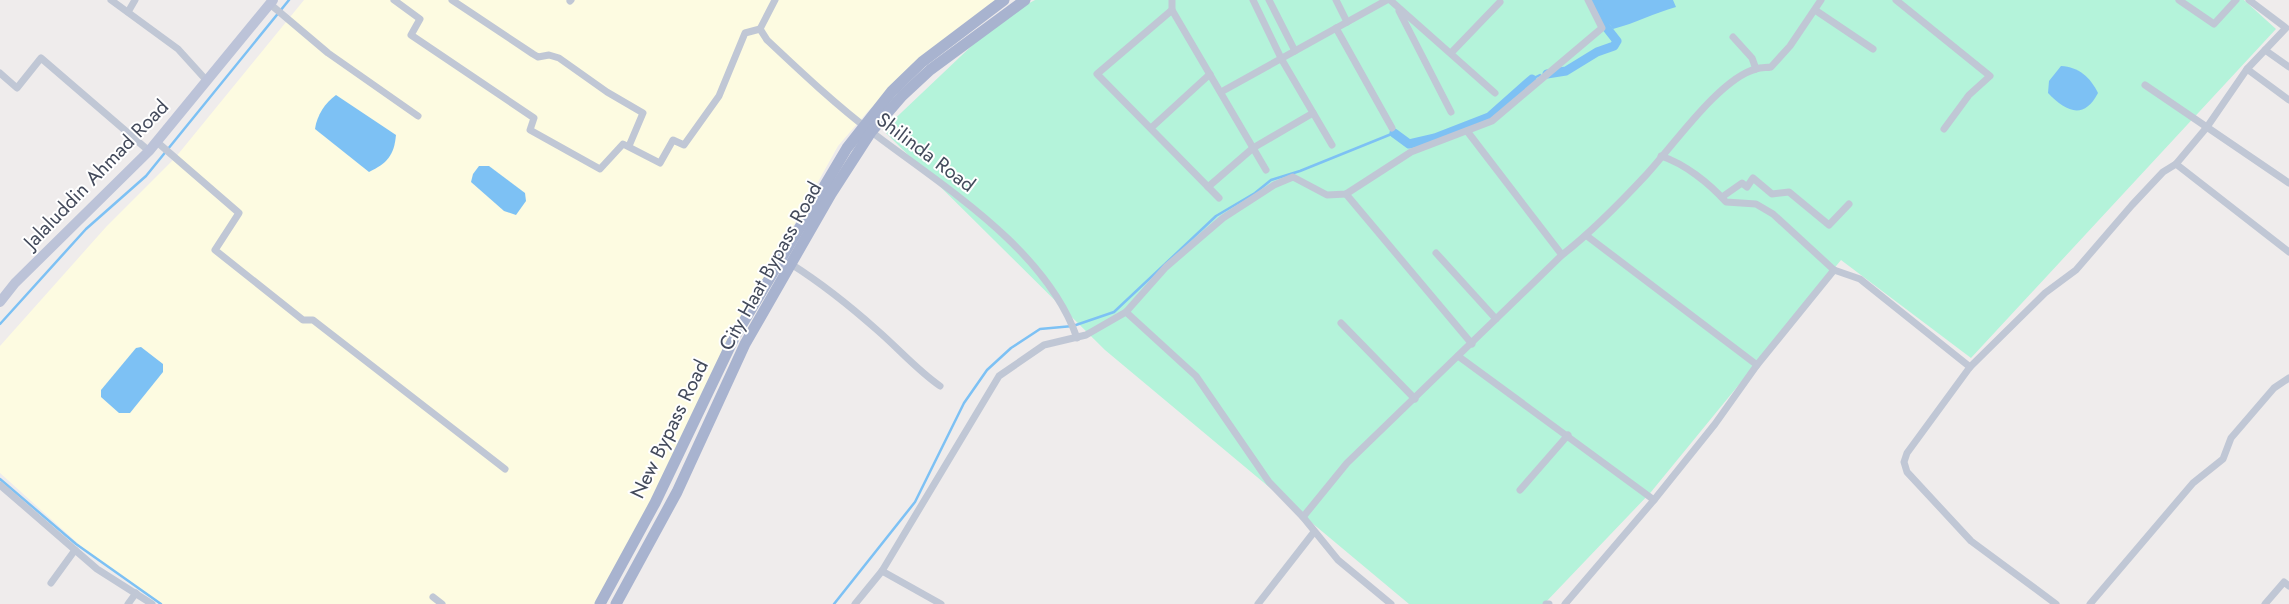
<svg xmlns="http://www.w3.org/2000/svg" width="2289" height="604" font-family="Jost,sans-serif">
	<rect width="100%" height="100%" fill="#efecec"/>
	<path fill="#fdfbe1" d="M304 0H997L988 5 869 110 838 146 734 333 601 604H160L83 548 0 473V346L106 227 175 158Z"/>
	<path fill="#b4f3da" d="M1035 0H2244L2276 29 1971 358 1841 260 1651 492 1544 604H1409L1105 350 883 130 1000 19Z"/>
	<g fill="#7dc1f4">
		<path d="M1599 0H1673L1676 7C1654 13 1636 23 1613 29L1603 16Z"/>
		<path d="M2061 66C2079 67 2090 77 2098 93 2084 120 2066 112 2048 93L2049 81Z"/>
		<path d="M336 95 396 135C394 156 387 163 369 172L315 129C317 115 325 103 336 95Z"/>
		<path d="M479 166H489L525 193 526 201 516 215 504 211 471 182 473 174Z"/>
		<path d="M141 347 163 364V372L130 413H119L101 397V390L136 348Z"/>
	</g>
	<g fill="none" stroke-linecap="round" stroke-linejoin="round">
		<g stroke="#7dc1f4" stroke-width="2.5">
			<path d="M1532 79 1540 75"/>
			<path d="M0 324 86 229 146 176 289 0"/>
			<path d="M0 479 76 544 161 604"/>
			<path d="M834 604 915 502 964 403 987 370 1011 348 1040 329 1073 326 1114 312 1216 216 1255 193 1271 180 1300 171 1394 133"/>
		</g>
		<g stroke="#7dc1f4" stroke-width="9">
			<path d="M1547 74 1566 71 1597 52 1614 46 1617 41 1606 27 1595 0"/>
			<path d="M1394 133 1409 144 1435 138 1489 117 1532 79"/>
		</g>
		<g stroke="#c0c7d5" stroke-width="7">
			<path d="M111 0 178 49 207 81"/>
			<path d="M394 0 420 19 411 35 534 118 530 130 600 169 623 144 660 163 673 140 684 145 719 96 745 33 760 29"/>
			<path d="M452 0 533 54 538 57 549 55 559 58 607 92 643 113 629 146"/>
			<path d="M775 0 760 29 767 40C801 72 836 105 873 133 944 187 1046 249 1077 338"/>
			<path d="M1172 0V10L1266 170"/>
			<path d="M1253 0 1282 60 1332 145"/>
			<path d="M1269 0 1295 51"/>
			<path d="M1336 0 1347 22"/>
			<path d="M1390 0 1495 93"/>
			<path d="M1896 0 1990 76 1969 95 1944 129"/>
			<path d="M2179 0 2214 24 2236 0"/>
			<path d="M570 1 571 0"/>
			<path d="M270 4 328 53 418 116"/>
			<path d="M1172 10 1097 74 1219 198"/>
			<path d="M1815 10 1873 49"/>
			<path d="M1399 11 1451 112"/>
			<path d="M128 12 135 0"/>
			<path d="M1336 28 1392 128"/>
			<path d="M1733 37 1752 58 1756 69"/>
			<path d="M2265 50 2289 67"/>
			<path d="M1451 53 1500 2"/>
			<path d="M2247 69 2289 100"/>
			<path d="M0 73 17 88 41 58 149 151"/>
			<path d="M2145 85 2289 183"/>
			<path d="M1221 92 1387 0"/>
			<path d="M1151 128 1210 74"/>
			<path d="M1467 131 1562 255"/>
			<path d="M157 142 239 213 215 250 303 320H313L505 469"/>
			<path d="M1661 156C1685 164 1709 183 1726 202L1756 204 1773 214 1834 270 1860 279 1970 367"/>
			<path d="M2176 164 2289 252"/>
			<path d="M1208 187 1253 148 1313 113"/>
			<path d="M1346 194 1472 344"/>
			<path d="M1722 197 1742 183 1747 187 1753 178 1772 194 1789 192 1829 225 1849 204"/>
			<path d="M1436 253 1496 319"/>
			<path d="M791 264C821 283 850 306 877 330 899 349 917 370 940 386"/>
			<path d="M1126 312 1196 376 1269 482 1303 517 1338 560 1391 604"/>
			<path d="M1341 323 1415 399"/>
			<path d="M1458 356 1654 500 1715 424 1757 365 1587 236"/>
			<path d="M1757 365 1834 270"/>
			<path d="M0 485 97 569 152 604"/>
			<path d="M1520 490 1568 435"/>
			<path d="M1303 517 1347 463 1562 255C1593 231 1620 203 1647 174 1673 146 1720 78 1756 69 1761 67 1766 68 1771 67L1790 46 1821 0"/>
			<path d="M882 571 941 604"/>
			<path d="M51 583 75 550"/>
			<path d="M433 597 442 604"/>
			<path d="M128 604 136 593"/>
			<path d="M855 604 882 571 999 376 1044 345 1086 335 1126 312 1166 267 1223 218 1274 185 1293 177 1327 195 1346 194 1411 152 1492 121 1602 28 1588 0"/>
			<path d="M1258 604 1314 532"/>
			<path d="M1546 604H1549"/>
			<path d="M1565 604 1654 500"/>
			<path d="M2056 604 1971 541 1907 472 1904 462 1907 453 1970 367 2045 293 2076 270 2132 205 2163 172 2176 164 2207 127 2247 69 2286 28 2249 0"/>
			<path d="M2090 604 2193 483 2223 459 2231 438 2274 388 2289 378"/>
			<path d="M2265 604 2284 582 2289 586"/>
		</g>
		<path stroke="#bcc3d8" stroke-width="10" d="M0 302 15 283 149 151 273 0"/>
		<g stroke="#a8b3cf" stroke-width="11">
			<path d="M600 604 655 503 734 338 847 148 892 91 922 62 1004 0"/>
			<path d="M616 604 677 492 745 344 831 194 871 132 902 96 930 70 1025 0"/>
		</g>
	</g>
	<g text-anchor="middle" stroke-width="4" stroke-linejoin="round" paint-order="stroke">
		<g font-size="20" fill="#434a5b" stroke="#fff">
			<text transform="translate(926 152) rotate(37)" y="7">Shilinda Road</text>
			<text transform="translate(96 174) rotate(-46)" y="7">Jalaluddin Ahmad Road</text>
			<text transform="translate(770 266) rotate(-61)" y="7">City Haat Bypass Road</text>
			<text transform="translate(669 429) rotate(-64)" y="7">New Bypass Road</text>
		</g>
	</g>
</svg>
